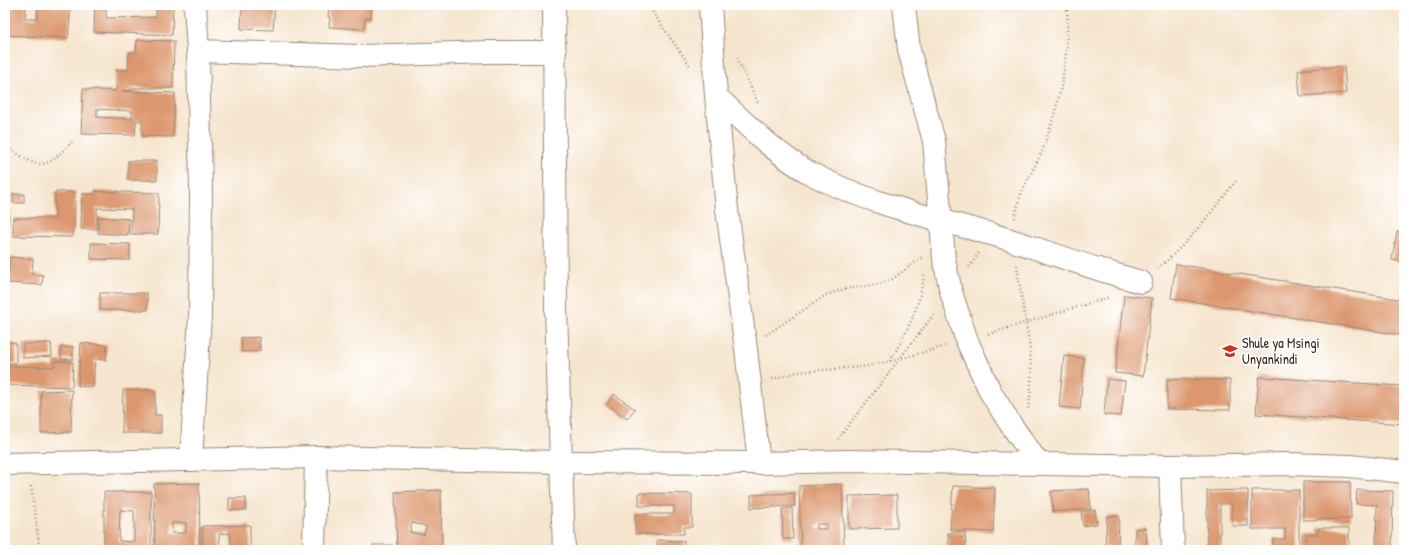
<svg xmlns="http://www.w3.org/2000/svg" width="1409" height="555" font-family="'Patrick Hand',sans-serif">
	<rect width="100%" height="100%" fill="#fff"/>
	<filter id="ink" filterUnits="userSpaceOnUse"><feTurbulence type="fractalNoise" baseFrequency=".025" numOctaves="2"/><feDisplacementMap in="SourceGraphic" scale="8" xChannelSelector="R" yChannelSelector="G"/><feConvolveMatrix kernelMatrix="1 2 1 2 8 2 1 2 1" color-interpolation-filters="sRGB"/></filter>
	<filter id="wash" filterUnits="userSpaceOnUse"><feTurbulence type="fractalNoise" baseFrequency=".012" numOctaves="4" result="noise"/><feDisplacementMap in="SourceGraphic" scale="16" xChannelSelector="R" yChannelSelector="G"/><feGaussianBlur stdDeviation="0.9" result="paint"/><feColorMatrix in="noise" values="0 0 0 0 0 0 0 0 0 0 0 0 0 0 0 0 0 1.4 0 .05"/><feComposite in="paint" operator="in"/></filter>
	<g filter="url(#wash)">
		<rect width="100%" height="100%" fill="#f6e5ce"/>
		<g id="blocks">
			<g fill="#dc976e" fill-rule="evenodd">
				<path d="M6 5H26L25 19H37L38 5H71L68 38 5 35Z"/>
				<path d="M95 5H106V18L156 17V5H173L172 35 94 32Z"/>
				<path d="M242 5H275L273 30 241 29Z"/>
				<path d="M329 5H372L371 18H365L364 29 329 27 330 17H328Z"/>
				<path d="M137 40 174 41 173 88H132V90L122 91 175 93 173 137 142 136V121H136L135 135 81 134 83 89 116 91V70H128L129 52H136ZM97 109 132 111V119L97 117Z"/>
				<path d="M1344 66 1346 93 1300 96 1298 70Z"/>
				<rect x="128" y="161" width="29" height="19"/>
				<path d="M95 191 159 193 158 234H131L132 209 97 208V229H81L82 194H95Z"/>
				<path d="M55 192H75L74 229H73L72 237 13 236V218H55Z"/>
				<path d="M5 194H10L8 235H5Z"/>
				<rect x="13" y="194" width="11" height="9"/>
				<path d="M98 217 129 219 128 235 98 233Z"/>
				<path d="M1397 232 1404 233V262L1392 260Z"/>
				<path d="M91 243 130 244V260L91 259Z"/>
				<path d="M10 257 33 259 32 274 43 275 42 285 7 283Z"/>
				<path d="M1176 264 1404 300V318L1401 335 1171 298Z"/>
				<path d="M100 293H147L148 310H100Z"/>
				<path d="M1124 295 1152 298 1143 376 1115 373Z"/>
				<path d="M259 337 260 351 242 352 241 338Z"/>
				<path d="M5 342 16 343V363H5Z"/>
				<path d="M51 343 52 356 23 358V344Z"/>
				<path d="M81 343 107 345 106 360 95 359 93 387 78 386Z"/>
				<rect x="61" y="347" width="12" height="12"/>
				<path d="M1064 356 1084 358 1080 409 1059 407Z"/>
				<path d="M54 361 73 362 72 387 5 385V373H8V366L54 367Z"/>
				<path d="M1259 377 1404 386V424L1256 414Z"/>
				<path d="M1107 379 1125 381 1121 416 1104 415Z"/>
				<path d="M1167 379 1230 380V410L1167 409Z"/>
				<path d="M72 390 71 432 41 433V391Z"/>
				<path d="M123 390H155V415H161V433H122Z"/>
				<path d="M614 394 635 409 627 419 607 404Z"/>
				<path d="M1303 482H1350L1351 519 1303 520Z"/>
				<path d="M199 483 200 550H155L154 484ZM172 523H186V533H172Z"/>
				<path d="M842 484 844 550H801L799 486ZM817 524H827V529H817Z"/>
				<path d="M953 486 995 488 993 532 950 530Z"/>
				<path d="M1089 489 1091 509 1053 512 1051 491Z"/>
				<path d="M441 490 442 550H397L395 492ZM412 523 426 526 424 535 410 532Z"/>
				<path d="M1248 490V526H1232V504H1220V549H1207V491Z"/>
				<path d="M1252 490H1299V550H1273V539H1285V529H1252Z"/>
				<path d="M1357 490 1393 491 1392 548H1376L1377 505 1356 504Z"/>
				<path d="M104 492H151V550H104ZM120 510 134 511V542L119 541Z"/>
				<path d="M639 493 692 494V527H684V534H635V514H674V506H639Z"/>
				<path d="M794 493 795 506 751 508V495Z"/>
				<path d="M897 495V528L849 529V496Z"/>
				<rect x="229" y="498" width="17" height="12"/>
				<path d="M792 508 793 539H783L782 509Z"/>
				<path d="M1095 510 1097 524 1083 526 1081 512Z"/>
				<path d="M1107 516H1119L1118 548 1105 547Z"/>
				<path d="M250 525V550H232L230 533 219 534 220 550H203L202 526Z"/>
				<path d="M1146 528 1147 550H1135V529Z"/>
				<path d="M1318 528H1349V550H1335V548H1306V534H1318Z"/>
				<path d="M965 532 966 550H949L948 533Z"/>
				<path d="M657 540 684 541V550H657Z"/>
				<rect x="373" y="545" width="19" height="5"/>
			</g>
		</g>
	</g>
	<g filter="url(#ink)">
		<use href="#blocks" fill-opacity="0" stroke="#988876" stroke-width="1"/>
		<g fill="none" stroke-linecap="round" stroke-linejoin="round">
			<g stroke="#988876" stroke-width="24">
				<g id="minor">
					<path d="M554 5 556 310 564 550"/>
					<path d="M710 5 716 96 727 210 746 349 759 463"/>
					<path d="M904 5 909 50 934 141 944 259 951 292 967 341 991 393 1009 422 1038 463"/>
					<path d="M198 51 360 56 489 52H555"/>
					<path d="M716 96C745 123 775 154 810 173 866 203 930 217 991 234 1041 249 1090 268 1141 282"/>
					<path d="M191 460 200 316 201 191 198 51 195 5"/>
					<path d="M5 464 316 457 562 462 759 463 849 461 1170 466 1288 464 1350 466 1404 472"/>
					<path d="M1170 466 1173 550"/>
					<path d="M314 550 316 457"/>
				</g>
			</g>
			<g stroke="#988876" stroke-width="2.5" stroke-dasharray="1 3" stroke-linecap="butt">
				<path d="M648 5 664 29 691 67"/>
				<path d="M737 58 758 103"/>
				<path d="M5 144C10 149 15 152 21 156 45 173 54 160 72 142"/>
				<path d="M1015 218C1017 210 1018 200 1022 192 1028 178 1036 165 1042 151 1061 101 1069 58 1067 5"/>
				<path d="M1017 265C1022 313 1038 361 1028 409"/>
				<path d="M969 267 979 253"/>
				<path d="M1158 268C1188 244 1212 211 1236 181"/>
				<path d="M988 334 1110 297"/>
				<path d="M766 335 826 295 844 289 879 284 891 280 922 257"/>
				<path d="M890 361C906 334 920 307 924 275"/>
				<path d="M772 379 798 372 861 367 897 360 945 346"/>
				<path d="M838 439 935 313"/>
				<path d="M31 486 40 550"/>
			</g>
			<use href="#minor" stroke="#fff" stroke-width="22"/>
		</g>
	</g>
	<defs>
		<g id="school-bare" transform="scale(1.2)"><path d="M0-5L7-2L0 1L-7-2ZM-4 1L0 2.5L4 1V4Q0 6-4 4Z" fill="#c8321e" stroke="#fff" stroke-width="2.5" paint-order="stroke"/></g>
	</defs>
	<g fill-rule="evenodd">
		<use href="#school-bare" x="1230" y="351"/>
	</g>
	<g text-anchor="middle" stroke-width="3.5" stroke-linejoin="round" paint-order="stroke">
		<g font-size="14" fill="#3b2a1e" stroke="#fff" text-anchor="start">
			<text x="1242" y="348">Shule ya Msingi<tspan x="1242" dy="16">Unyankindi</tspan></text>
		</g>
	</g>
	<rect width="1409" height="555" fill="none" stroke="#fff" stroke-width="20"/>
</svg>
